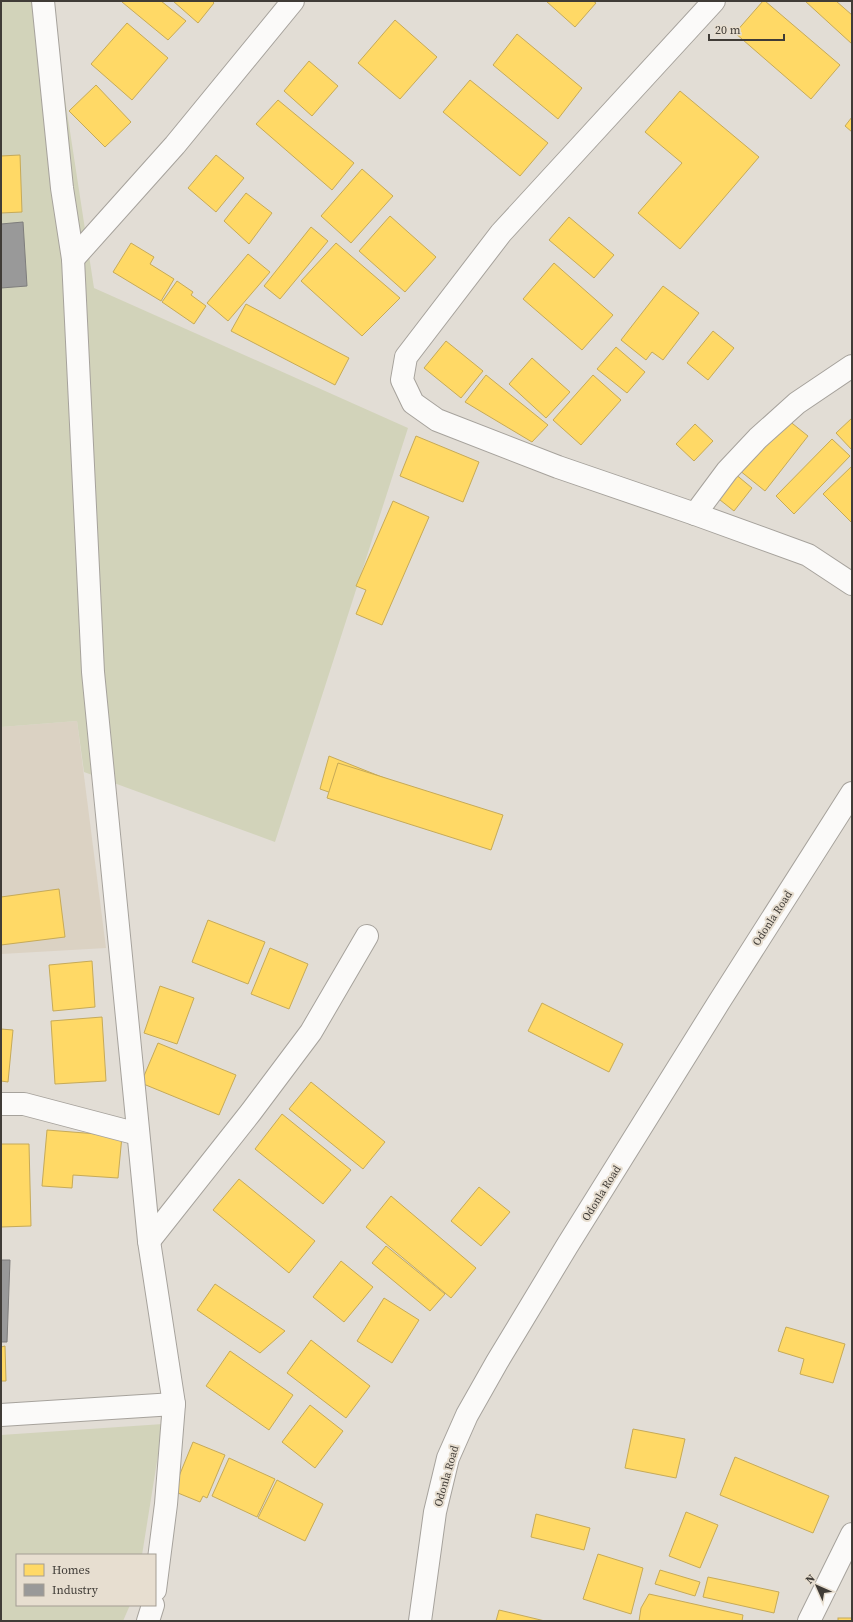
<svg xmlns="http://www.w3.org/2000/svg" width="853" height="1622" font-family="'Source Serif 4',serif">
	<rect width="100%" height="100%" fill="#e2ddd5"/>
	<path fill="#dbd2c3" d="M77 721 106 948 1 954V727Z"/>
	<g fill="#d2d3ba">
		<path d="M1 1H50L94 288 408 428 275 842 84 772 77 721 1 727Z"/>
		<path d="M163 1424 142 1555H17V1605H130L123 1621H1V1435Z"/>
	</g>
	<g fill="#ffd966" stroke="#c6aa58">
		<path d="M123 1H161L186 21 168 40 122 2Z"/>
		<path d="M173 1H212L214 3 198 23Z"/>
		<path d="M546 1H593L596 3 575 27Z"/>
		<path d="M763 1H765L840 65 811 99 735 33Z"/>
		<path d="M805 1H836L852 15V44Z"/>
		<path d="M395 20 437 57 400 99 358 63Z"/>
		<path d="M127 23 168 58 132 100 91 64Z"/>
		<path d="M517 34 582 88 558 119 493 65Z"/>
		<path d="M309 61 338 86 312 116 284 91Z"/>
		<path d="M470 80 548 143 520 176 443 112Z"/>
		<path d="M96 85 131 122 105 147 69 111Z"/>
		<path d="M680 91 759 157 680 249 638 213 682 163 645 132Z"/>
		<path d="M278 100 354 163 332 190 256 124Z"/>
		<path d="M852 117V132L845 126Z"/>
		<path d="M20 155 22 212 1 213V156Z"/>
		<path d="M216 155 244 178 216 212 188 188Z"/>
		<path d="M362 169 393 196 351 243 321 216Z"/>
		<path d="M246 193 272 213 249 244 224 221Z"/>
		<path d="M390 216 436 257 405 292 359 251Z"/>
		<path d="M569 217 614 255 594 278 549 240Z"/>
		<path d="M311 227 328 241 280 299 264 286Z"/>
		<path d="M131 243 154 257 150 264 174 279 161 301 113 272Z"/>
		<path d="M336 243 400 298 362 336 301 281Z"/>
		<path d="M248 254 270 272 228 321 207 303Z"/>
		<path d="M554 263 613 315 582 350 523 299Z"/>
		<path d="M177 281 193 292 191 295 206 306 194 324 162 302Z"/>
		<path d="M663 286 699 313 663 360 652 352 646 360 621 340Z"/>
		<path d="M246 304 349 358 335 385 231 331Z"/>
		<path d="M713 331 734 348 708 380 687 363Z"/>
		<path d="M446 341 483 371 461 398 424 368Z"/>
		<path d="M616 347 645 372 627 393 597 369Z"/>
		<path d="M532 358 570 392 546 418 509 384Z"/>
		<path d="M486 375 548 425 532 442 465 402Z"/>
		<path d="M593 375 621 400 581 445 553 420Z"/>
		<path d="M783 416 808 436 765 491 739 470Z"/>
		<path d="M852 418V450L836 433Z"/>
		<path d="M695 424 713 441 694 461 676 444Z"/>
		<path d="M416 436 479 462 463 502 400 476Z"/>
		<path d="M832 439 850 456 794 514 776 496Z"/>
		<path d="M852 466V523L823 494Z"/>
		<path d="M734 473 752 488 734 511 715 496Z"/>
		<path d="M393 501 429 517 382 625 356 614 366 590 356 586Z"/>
		<path d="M329 756 500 824 485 846 320 789Z"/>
		<path d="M338 763 503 815 491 850 327 798Z"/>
		<path d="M59 889 65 937 1 945V897Z"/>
		<path d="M208 920 265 942 248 984 192 962Z"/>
		<path d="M270 948 308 964 289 1009 251 994Z"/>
		<path d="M92 961 95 1007 53 1011 49 965Z"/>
		<path d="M160 986 194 998 177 1044 144 1033Z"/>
		<path d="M542 1003 623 1044 609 1072 528 1031Z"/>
		<path d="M102 1017 106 1081 55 1084 51 1021Z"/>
		<path d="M1 1029 13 1030 8 1082 1 1081Z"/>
		<path d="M158 1043 236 1075 219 1115 141 1083Z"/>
		<path d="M311 1082 385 1142 363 1169 289 1109Z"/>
		<path d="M282 1114 351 1170 323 1204 255 1149Z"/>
		<path d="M47 1130 122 1136 118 1178 73 1175 72 1188 42 1186Z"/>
		<path d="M1 1144H29L31 1226 1 1227Z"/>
		<path d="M239 1179 315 1241 289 1273 213 1210Z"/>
		<path d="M479 1187 510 1212 481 1246 451 1221Z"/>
		<path d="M391 1196 476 1268 451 1298 366 1227Z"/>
		<path d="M386 1246 445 1294 430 1311 372 1263Z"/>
		<path d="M341 1261 373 1287 344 1322 313 1297Z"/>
		<path d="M215 1284 285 1331 260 1353 197 1310Z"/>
		<path d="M384 1298 419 1320 392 1363 357 1341Z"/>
		<path d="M786 1327 845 1344 833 1383 800 1374 804 1359 778 1351Z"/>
		<path d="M311 1340 370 1386 346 1418 287 1373Z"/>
		<path d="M5 1346 6 1381H1V1347Z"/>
		<path d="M230 1351 293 1395 269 1430 206 1386Z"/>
		<path d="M310 1405 343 1431 315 1468 282 1442Z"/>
		<path d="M633 1429 685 1439 676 1478 625 1468Z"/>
		<path d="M193 1442 225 1455 207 1498 203 1496 200 1502 173 1491Z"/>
		<path d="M735 1457 829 1496 813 1533 720 1495Z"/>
		<path d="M229 1458 275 1479 257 1517 212 1496Z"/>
		<path d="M277 1480 323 1504 305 1541 258 1518Z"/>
		<path d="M686 1512 718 1525 700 1568 669 1556Z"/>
		<path d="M536 1514 590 1528 584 1550 531 1537Z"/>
		<path d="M598 1554 643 1568 631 1614 583 1599Z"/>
		<path d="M660 1570 700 1582 695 1596 655 1584Z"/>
		<path d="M708 1577 779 1592 774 1613 703 1597Z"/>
		<path d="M649 1594 743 1615 742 1621H639L641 1608Z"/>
		<path d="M499 1610 545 1621H496Z"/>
		<rect x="838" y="1618" width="14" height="3"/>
	</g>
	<g fill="#999" stroke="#7e7d7c">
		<path d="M23 222 27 286 1 288V224Z"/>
		<path d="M1 1260H10L7 1342H1Z"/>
	</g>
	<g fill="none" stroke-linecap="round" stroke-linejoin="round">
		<g stroke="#a6a29c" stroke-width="24">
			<g id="minor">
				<path d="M43 1 62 188 73 259 93 672 149 1241 174 1404 166 1504 155 1590"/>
				<path d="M714 1 501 233 406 357 402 380 413 403 437 420 558 467 695 514 808 555 852 584"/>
				<path d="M73 259 175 145 293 1"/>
				<path d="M695 514 727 471 758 438 797 403 852 366"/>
				<path d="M1 1104H24L138 1134"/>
				<path d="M149 1241 251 1112 311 1032 367 936"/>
				<path d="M1 1415 174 1404"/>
				<path d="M148 1621 153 1605"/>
				<path d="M420 1621 435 1512 448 1458 467 1415 497 1362 567 1246 719 1002 852 793"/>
				<path d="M809 1621 852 1534"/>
			</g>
		</g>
		<use href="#minor" stroke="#fbfaf9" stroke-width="22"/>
	</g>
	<g text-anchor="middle" stroke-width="4" stroke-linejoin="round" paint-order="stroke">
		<g font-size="11" fill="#403c37" stroke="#e7ded0">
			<text transform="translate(772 918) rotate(-57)" y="4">Odonla Road</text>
			<text transform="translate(601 1193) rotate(-58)" y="4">Odonla Road</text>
			<text transform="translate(446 1476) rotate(-74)" y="4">Odonla Road</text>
		</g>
	</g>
	<rect width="853" height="1622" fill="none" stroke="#403c37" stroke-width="4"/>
	<rect x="16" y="1554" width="140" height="52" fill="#e7ded0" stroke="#a49d93"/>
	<rect x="24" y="1564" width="20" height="12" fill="#ffd966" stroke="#a49d93"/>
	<text x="52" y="1574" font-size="12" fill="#403c37">Homes</text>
	<rect x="24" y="1584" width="20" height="12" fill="#999999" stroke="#a49d93"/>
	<text x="52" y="1594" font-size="12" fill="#403c37">Industry</text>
	<g transform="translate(817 1586) rotate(315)" stroke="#e7ded0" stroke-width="3" paint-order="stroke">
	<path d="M0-3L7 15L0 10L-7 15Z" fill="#403c37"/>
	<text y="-6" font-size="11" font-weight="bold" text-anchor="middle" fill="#403c37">N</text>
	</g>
	<path d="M709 34v6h75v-6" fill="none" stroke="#403c37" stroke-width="2"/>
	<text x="715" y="34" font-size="12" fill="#403c37" stroke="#e7ded0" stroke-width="3" paint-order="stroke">20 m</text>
</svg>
